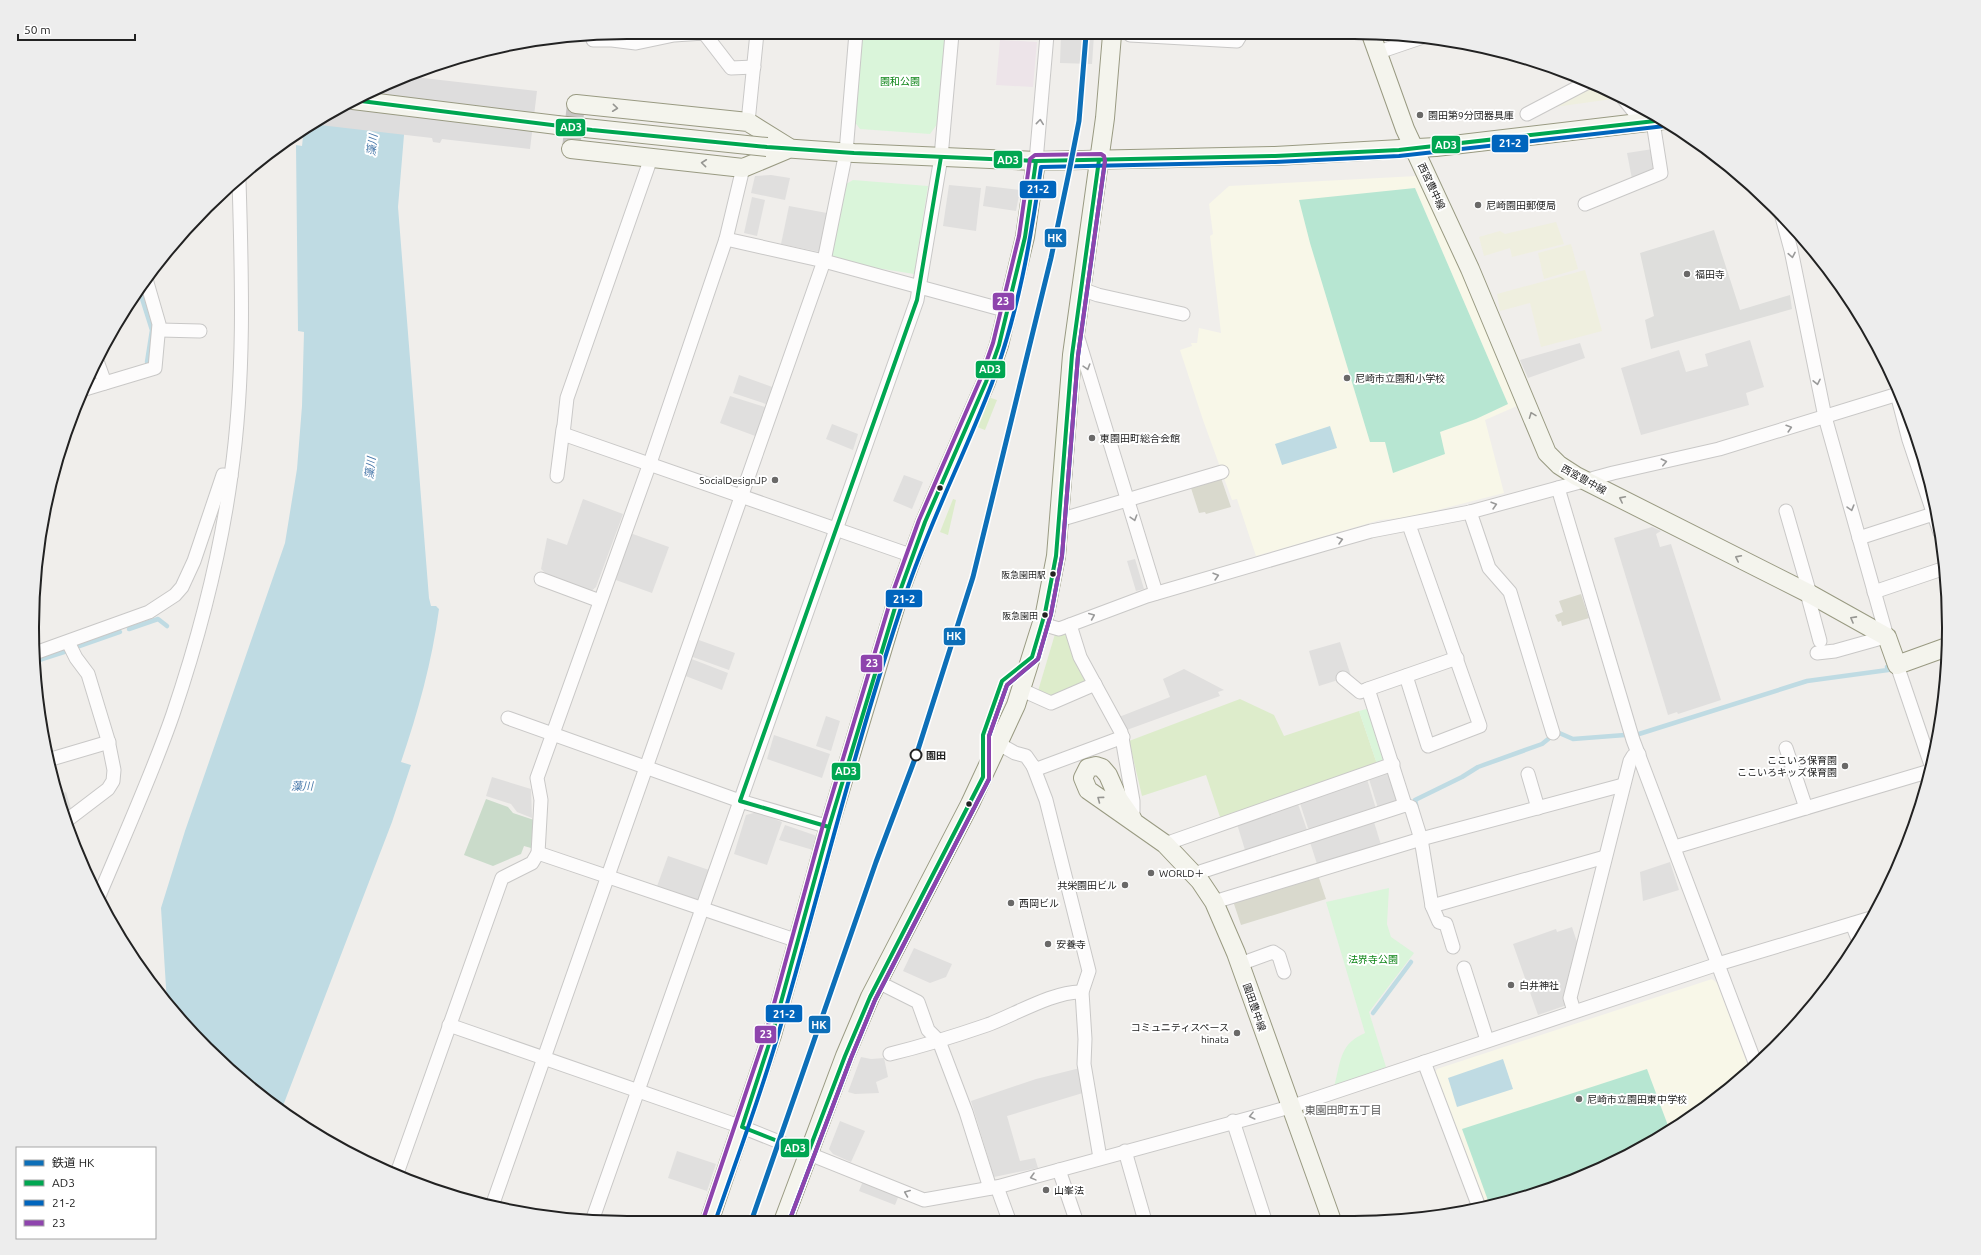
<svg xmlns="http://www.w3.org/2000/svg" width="1981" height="1255" font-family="Ubuntu,'Noto Sans JP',sans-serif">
	<rect width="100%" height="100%" fill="#f0eeeb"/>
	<path fill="#ede4e9" d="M1000 40 1037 42 1033 87 996 85Z"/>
	<g fill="#f8f7e8">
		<path d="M1417 176 1462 273 1517 406 1485 420 1504 493 1410 517 1380 520 1256 556 1237 499 1232 500 1203 420 1180 350 1192 346 1191 343H1197L1199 328 1221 333 1210 236 1213 234 1209 204 1229 186Z"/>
		<path d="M1712 979 1717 983 1750 1071 1746 1075 1684 1123 1617 1161 1508 1203 1484 1207 1434 1075 1437 1069Z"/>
	</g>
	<g fill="#dededc">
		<path d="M1714 230 1740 310 1790 295 1792 309 1651 349 1645 320 1654 316 1640 253Z"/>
		<path d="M66 792 72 812 65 818 57 796Z"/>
	</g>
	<g fill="#d9d9cd">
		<path d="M1221 478 1231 507 1206 514 1205 512 1199 513 1191 488Z"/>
		<path d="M1581 594 1589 618 1562 626 1561 621 1558 622 1555 615 1563 612 1559 601Z"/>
		<path d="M1318 875 1326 899 1241 925 1233 901Z"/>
	</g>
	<g fill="#efefdf">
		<path d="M1595 84 1615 94 1619 98 1555 107Z"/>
		<path d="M1556 222 1564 244 1512 257 1510 248 1484 256 1479 237 1500 231 1505 234Z"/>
		<path d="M1571 244 1578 269 1544 279 1538 253Z"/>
		<path d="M1585 270 1602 331 1541 347 1530 303 1500 311 1497 294Z"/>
	</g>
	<g fill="#ddeccb">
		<path d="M988 397 997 400 985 430 977 427Z"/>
		<path d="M953 499 956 500 948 535 940 532Z"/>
		<path d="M1068 632 1089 682 1052 697 1038 691 1055 634Z"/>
		<path d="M1240 699 1274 715 1284 736 1359 711 1377 764 1221 820 1206 775 1142 796 1129 741Z"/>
	</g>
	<path fill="#cadbca" d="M486 799 508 807 513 813 534 820 531 848 524 846 521 854 493 866 464 855Z"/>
	<g fill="#daf5da">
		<path d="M868 34 943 35 945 42 938 123 930 134 860 129 854 121 861 40Z"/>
		<path d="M853 180 928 186 914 274 839 262 831 256 841 187Z"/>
		<path d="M1370 708 1387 760 1377 764 1359 711Z"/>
		<path d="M1389 888 1387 924 1391 937 1414 953 1369 1012 1386 1067 1334 1087C1341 1062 1339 1044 1365 1033L1326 902Z"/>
	</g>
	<g fill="#b7e6d2">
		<path d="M1415 188 1508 404 1476 419 1440 432 1445 454 1393 473 1385 442H1370L1310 243 1299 200Z"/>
		<path d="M1647 1069 1670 1131 1617 1161 1508 1203 1490 1206 1462 1129Z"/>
	</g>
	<g fill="#e0dfde">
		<path d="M1061 35H1094L1092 64 1060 63Z"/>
		<path d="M1653 149 1655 170 1632 179 1627 153Z"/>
		<path d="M771 175 790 178 785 200 751 193 755 176Z"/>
		<path d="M949 185 981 188 976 231 943 226Z"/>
		<path d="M986 186 1020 190 1016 211 983 206Z"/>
		<path d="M752 197 765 200 757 236 744 233Z"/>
		<path d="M789 206 827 213 820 252 781 244Z"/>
		<path d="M1750 340 1764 387 1746 393 1749 405 1641 435 1621 368 1679 350 1686 372 1708 366 1705 354Z"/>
		<path d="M1580 343 1585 358 1528 378 1520 360Z"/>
		<path d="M739 375 775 388 769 405 733 393Z"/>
		<path d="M730 396 768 408 758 437 720 423Z"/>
		<path d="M832 424 858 434 853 450 826 439Z"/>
		<path d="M904 475 923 482 912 509 893 501Z"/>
		<path d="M583 499 623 514 596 587 590 592 553 580 541 569 547 538 567 545Z"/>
		<path d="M1652 527 1661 531 1656 534 1660 547 1671 544 1721 700 1678 714 1677 712 1668 715 1614 538Z"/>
		<path d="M630 533 669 547 652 593 613 579Z"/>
		<path d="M1135 559 1144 589 1136 591 1127 561Z"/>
		<path d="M696 639 735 653 729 670 690 656Z"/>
		<path d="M1340 642 1351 676 1319 686 1309 651Z"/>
		<path d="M689 658 728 673 722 690 683 675Z"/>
		<path d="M1184 669 1224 690 1218 692 1220 696 1124 731 1119 717 1170 697 1163 679Z"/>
		<path d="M826 716 840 721 831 751 816 746Z"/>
		<path d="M774 735 830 754 822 778 767 759Z"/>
		<path d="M1389 772 1399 801 1378 808 1369 779Z"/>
		<path d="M492 777 531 789 532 818 517 812 511 804 486 796Z"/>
		<path d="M1367 779 1376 809 1312 831 1308 828 1300 803Z"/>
		<path d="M1298 804 1307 830 1245 850 1237 824Z"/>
		<path d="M757 812 782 822 767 865 734 854 746 815Z"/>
		<path d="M1374 822 1381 845 1317 864 1310 842Z"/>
		<path d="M785 825 817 836 813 850 779 840Z"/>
		<path d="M668 856 709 870 698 903 656 889Z"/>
		<path d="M1670 862 1679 890 1643 901 1640 872Z"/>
		<path d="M1572 927 1579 948 1567 1005 1538 1015 1513 944 1556 929 1557 932Z"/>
		<path d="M914 948 952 964 946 977 930 983 903 971Z"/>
		<path d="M861 1057 871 1059 884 1058 888 1077 876 1082 879 1093 855 1094 848 1092Z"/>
		<path d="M1080 1068 1086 1092 1007 1116 1020 1161 1035 1158 1038 1168 994 1177 971 1101 1036 1079Z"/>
		<path d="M840 1121 865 1131 851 1162 833 1154 829 1149Z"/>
		<path d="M677 1151 716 1164 707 1191 668 1178Z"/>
		<path d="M863 1181 899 1195 895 1205 859 1191Z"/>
	</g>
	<g fill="#bfdbe3">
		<path d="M409 75 398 207 429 598 431 606H436L439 609C432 662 418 712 401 762L411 765 392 822 281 1111 265 1100 180 1020 167 1003 161 908 185 831 285 543 297 469 302 406 304 332 298 331 296 145 302 146 304 128 364 94Z"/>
		<path d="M1330 426 1337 448 1282 465 1275 444Z"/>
		<path d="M1503 1059 1513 1089 1457 1107 1448 1078Z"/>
	</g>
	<path fill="#dedddd" d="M406 76 537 91 530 149 442 139 440 143 433 142 432 138 311 124 364 94Z"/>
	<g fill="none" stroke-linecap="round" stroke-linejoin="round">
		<g stroke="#bfdbe3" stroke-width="4.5">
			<path d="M139 289 152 330 147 362"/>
			<path d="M129 629 158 619 167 626"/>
			<path d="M80 646 120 632"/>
			<path d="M36 661 67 651"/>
			<path d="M1639 734 1807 681 1888 670 1887 667"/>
			<path d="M1417 809 1415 800 1462 777 1478 767 1542 744 1557 732 1573 739 1625 735"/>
			<path d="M1373 1013 1411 962"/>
		</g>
		<path stroke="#c7c5c3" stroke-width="18" stroke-dasharray="18 9" stroke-linecap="butt" d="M571 149 576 104"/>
		<g stroke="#c9c8c7" stroke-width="15">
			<g id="street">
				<path d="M1130 35 1237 41 1240 36"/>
				<path d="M593 40H612L636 43 674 35 704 33 731 68 754 67"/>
				<path d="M1376 53 1423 37"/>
				<path d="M1623 98 1643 123"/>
				<path d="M1527 114 1590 81"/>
				<path d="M748 122 757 33"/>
				<path d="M651 158 567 398 563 434 913 556"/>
				<path d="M1036 161 1047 35"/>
				<path d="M1585 204 1661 173 1653 122"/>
				<path d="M1782 217 1791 250 1825 417 1887 637"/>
				<path d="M726 239 824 261 1008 311"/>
				<path d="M1081 289 1098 295 1183 314"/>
				<path d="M160 330 200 331"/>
				<path d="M1077 335 1156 593"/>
				<path d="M97 361 105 383"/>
				<path d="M85 389 155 368 159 324 146 279"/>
				<path d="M1897 394 1909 440 1940 533"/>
				<path d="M557 476 563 429"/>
				<path d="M1558 488 1633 740 1756 1065"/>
				<path d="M1786 511 1810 594"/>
				<path d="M1470 512 1489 568 1510 592 1553 733"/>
				<path d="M1059 520 1222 472"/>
				<path d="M1859 538 1933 514"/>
				<path d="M541 579 600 601"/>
				<path d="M1874 592 1945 568"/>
				<path d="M1807 593 1820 641"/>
				<path d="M1042 624 1059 629 1147 596 1325 544 1371 531 1470 512 1613 473 1719 449 1898 394"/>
				<path d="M1070 625 1080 657 1121 732 1133 801V820"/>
				<path d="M35 653 149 612 175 595 182 587 194 561 223 475 231 476"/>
				<path d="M1817 653 1835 651 1885 637"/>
				<path d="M1897 665 1931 765"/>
				<path d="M1406 676 1428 746 1480 726 1409 525"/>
				<path d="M1343 678 1360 692 1368 689"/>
				<path d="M1022 690 1051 703 1095 684"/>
				<path d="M508 718 740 801 829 827"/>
				<path d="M999 744 1015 753 1026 756 1033 766 1037 769 1123 737"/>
				<path d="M1786 748 1806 808"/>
				<path d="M48 760 109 742"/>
				<path d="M1033 766 1046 800 1089 971 1082 992 1085 1039 1084 1064 1100 1158"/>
				<path d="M1528 774 1538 808"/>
				<path d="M66 821 108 789 113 781 114 770 108 740 88 674 76 658 68 642"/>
				<path d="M1165 844 1393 764"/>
				<path d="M1675 847 1930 771"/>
				<path d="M538 853 798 941"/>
				<path d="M1194 874 1405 805"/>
				<path d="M99 896C124 836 152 775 173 714 199 637 220 557 231 476 245 378 242 279 239 180"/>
				<path d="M1214 902 1421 839 1623 785"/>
				<path d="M1432 906 1605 857"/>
				<path d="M1852 924 1858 939"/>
				<path d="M1453 947 1446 924 1439 922 1432 906 1421 839 1411 807 1405 805 1368 689 1457 658"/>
				<path d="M1240 964 1273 952 1279 956 1284 972"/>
				<path d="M1464 968 1487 1040"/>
				<path d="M878 982 918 1002 928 1030 939 1041 966 1112 990 1188"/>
				<path d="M1574 1011 1570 998 1630 761 1633 756 1639 754"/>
				<path d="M449 1025 742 1127 924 1200 997 1187 1290 1107 1718 964 1871 918"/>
				<path d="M890 1054C923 1046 955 1036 987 1025 1012 1016 1056 990 1082 992"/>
				<path d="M1424 1062 1479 1207"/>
				<path d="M1233 1121 1265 1220"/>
				<path d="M1125 1151 1145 1221"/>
				<path d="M1059 1170 1076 1220"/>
				<path d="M396 1176 502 878 532 863 538 853 541 800 537 778 650 463 726 239 743 168"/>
				<path d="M997 1187 1009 1220"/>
				<path d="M492 1206 824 261 846 152 856 33"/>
				<path d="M593 1218 917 300 941 157 952 34"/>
			</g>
		</g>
		<g stroke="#999a82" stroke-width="20">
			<g id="secondary">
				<path d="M1372 37 1405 129 1470 269 1547 453 1559 465 1576 476 1810 594 1887 637 1897 665 1947 647"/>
				<path d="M353 100 557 125"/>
				<path d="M576 104 748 122 788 147"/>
				<path d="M767 147 854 153 1036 161 1275 156 1436 147 1664 120"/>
				<path d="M571 149 743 168 786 150"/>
				<path d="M1133 820 1119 800 1108 775 1102 768 1096 766 1088 768 1083 778 1088 790 1165 844 1200 881 1214 902 1236 953 1332 1221"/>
				<path d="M710 1219 772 1035 829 827 900 591 925 522 986 382 999 345 1025 237 1036 161"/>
				<path d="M784 1219 845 1056 870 997 970 804 1016 705 1045 613 1056 556 1072 355 1105 118 1112 35"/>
			</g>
		</g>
		<use href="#street" stroke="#fdfcfc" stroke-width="13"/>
		<use href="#secondary" stroke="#f4f4ed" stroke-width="18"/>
		<g stroke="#999a82" stroke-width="20" stroke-linecap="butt">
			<path id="secondary-bridge" d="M557 125 767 147"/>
		</g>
		<use href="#secondary-bridge" stroke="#f4f4ed" stroke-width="18"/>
		<g stroke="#fff" stroke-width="7">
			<g id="bus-1">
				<path d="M353 100 592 130 767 147 854 153 1036 161 1275 156 1399 150 1664 120"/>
				<path d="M1036 161 1025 237 999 345 986 382 925 522 900 591 829 827 772 1035 742 1127 808 1153 845 1056 870 997 983 777V735L1002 681 1032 657 1045 613 1056 556 1072 355 1099 160"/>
				<path d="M829 827 740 801 917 300 941 157"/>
			</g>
		</g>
		<g stroke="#fff" stroke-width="7">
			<g id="bus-2">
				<path d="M716 1219C737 1158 760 1097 778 1035 821 888 857 738 906 593 930 521 965 454 992 383 1018 314 1031 239 1041 167L1275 162 1399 156 1665 126"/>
				<path d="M790 1219 851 1058 875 1000 989 779V736L1007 685 1038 659 1051 614 1062 556 1078 356 1105 161"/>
			</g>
		</g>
		<g stroke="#fff" stroke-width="7">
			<path id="bus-3" d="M704 1217 766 1033 823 825 894 589 919 520 980 380 993 343 1019 236 1030 159 1035 155 1101 154 1104 156 1105 161 1078 356 1062 556 1051 614 1038 659 1007 685 989 736V779L875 1000 851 1058 790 1219"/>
		</g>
		<use href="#bus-1" stroke="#00a651" stroke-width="4"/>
		<use href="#bus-2" stroke="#0065bd" stroke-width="4"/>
		<use href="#bus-3" stroke="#8e44ad" stroke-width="4"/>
		<g stroke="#fff" stroke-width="8">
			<path id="rail-1" d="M752 1219 876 862 916 756 973 577 1051 258 1069 172 1079 121 1086 35"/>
		</g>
		<use href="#rail-1" stroke="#0d6fb8" stroke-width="5"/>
	</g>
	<defs><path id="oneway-chevron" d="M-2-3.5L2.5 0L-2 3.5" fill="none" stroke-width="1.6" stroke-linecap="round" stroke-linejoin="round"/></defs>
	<g stroke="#969692">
		<use href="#oneway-chevron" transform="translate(615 108) rotate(6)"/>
		<use href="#oneway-chevron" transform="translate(704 163) rotate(-174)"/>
		<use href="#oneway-chevron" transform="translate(1532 415) rotate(-111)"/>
		<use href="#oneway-chevron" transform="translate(1622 499) rotate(-153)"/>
		<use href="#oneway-chevron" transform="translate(1738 558) rotate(-153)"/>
		<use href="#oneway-chevron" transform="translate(1853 619) rotate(-151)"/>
		<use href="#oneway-chevron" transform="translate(1100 799) rotate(-143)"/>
	</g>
	<g stroke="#9a9a9a">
		<use href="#oneway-chevron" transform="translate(1040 122) rotate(-84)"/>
		<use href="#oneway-chevron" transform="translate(1792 255) rotate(79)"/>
		<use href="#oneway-chevron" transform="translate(1087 367) rotate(73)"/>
		<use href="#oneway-chevron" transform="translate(1817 382) rotate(78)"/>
		<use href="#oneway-chevron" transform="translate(1789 428) rotate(-17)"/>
		<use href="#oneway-chevron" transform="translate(1664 462) rotate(-13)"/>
		<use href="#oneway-chevron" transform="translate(1494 505) rotate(-16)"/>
		<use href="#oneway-chevron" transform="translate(1851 508) rotate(74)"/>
		<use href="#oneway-chevron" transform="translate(1134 518) rotate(73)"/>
		<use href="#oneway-chevron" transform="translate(1340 540) rotate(-15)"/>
		<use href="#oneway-chevron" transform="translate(1216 576) rotate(-16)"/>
		<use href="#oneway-chevron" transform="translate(1092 616) rotate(-23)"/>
		<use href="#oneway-chevron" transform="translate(1252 1116) rotate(166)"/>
		<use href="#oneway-chevron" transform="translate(1033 1177) rotate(165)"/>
		<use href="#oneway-chevron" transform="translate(907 1193) rotate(-158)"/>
	</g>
	<g fill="#6a6968" stroke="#fff" stroke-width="1.5">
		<circle cx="1420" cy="115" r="4"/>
		<circle cx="1478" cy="205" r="4"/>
		<circle cx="1687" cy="274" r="4"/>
		<circle cx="1347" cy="378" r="4"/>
		<circle cx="1092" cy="438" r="4"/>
		<circle cx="775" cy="480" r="4"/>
		<circle cx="1845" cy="766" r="4"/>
		<circle cx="1151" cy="873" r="4"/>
		<circle cx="1125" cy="885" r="4"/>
		<circle cx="1011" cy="903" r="4"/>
		<circle cx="1048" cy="944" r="4"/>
		<circle cx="1511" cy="985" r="4"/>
		<circle cx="1237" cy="1033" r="4"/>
		<circle cx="1579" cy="1099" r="4"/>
		<circle cx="1046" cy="1190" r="4"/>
	</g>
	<g fill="#222" stroke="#fff" stroke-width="1.5">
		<circle cx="940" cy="488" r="3.5"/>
		<circle cx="1053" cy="574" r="3.5"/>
		<circle cx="1045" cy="615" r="3.5"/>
		<circle cx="969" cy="804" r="3.5"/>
	</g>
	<circle fill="#fff" stroke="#222" stroke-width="2" cx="916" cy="755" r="5.5"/>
	<g text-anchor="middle" stroke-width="4" stroke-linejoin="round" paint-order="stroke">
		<g font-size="9" fill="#222" stroke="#fff" text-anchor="end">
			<text x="1046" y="578">阪急園田駅</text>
			<text x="1038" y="619">阪急園田</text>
		</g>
		<g font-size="10" fill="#0c8416" stroke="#fff">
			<text x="900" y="85">園和公園</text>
			<text x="1373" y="963">法界寺公園</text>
		</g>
		<g font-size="10" fill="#222" stroke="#fff" text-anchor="start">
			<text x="1428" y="119">園田第9分団器具庫</text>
			<text x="1486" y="209">尼崎園田郵便局</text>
			<text x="1695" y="278">福田寺</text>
			<text x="1355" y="382">尼崎市立園和小学校</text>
			<text x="1100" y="442">東園田町総合会館</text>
			<text x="767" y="484" text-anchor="end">SocialDesignJP</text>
			<text x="1837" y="764" text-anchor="end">ここいろ保育園<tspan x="1837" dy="12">ここいろキッズ保育園</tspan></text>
			<text x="1159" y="877">WORLD＋</text>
			<text x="1117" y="889" text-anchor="end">共栄園田ビル</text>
			<text x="1019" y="907">西岡ビル</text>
			<text x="1056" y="948">安養寺</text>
			<text x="1519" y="989">白井神社</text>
			<text x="1229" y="1031" text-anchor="end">コミュニティスペース<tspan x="1229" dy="12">hinata</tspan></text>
			<text x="1587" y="1103">尼崎市立園田東中学校</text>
			<text x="1054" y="1194">山峯法</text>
		</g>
		<g font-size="10" fill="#222" stroke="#fff">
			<text transform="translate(1432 186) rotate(65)" y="4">西宮豊中線</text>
			<text transform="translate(1584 479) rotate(29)" y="4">西宮豊中線</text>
			<text transform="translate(1255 1007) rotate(71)" y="4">園田豊中線</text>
		</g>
		<g font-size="10" font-weight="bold" fill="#222" stroke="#fff" text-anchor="start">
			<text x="926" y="759">園田</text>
		</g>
		<g font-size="11" font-style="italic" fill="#4a7aab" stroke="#fff">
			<text transform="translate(372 145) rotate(-84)" y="4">藻川</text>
			<text transform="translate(370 468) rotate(-83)" y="4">藻川</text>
			<text x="302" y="790">藻川</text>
		</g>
		<g font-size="11" fill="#555" stroke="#fff">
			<text x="1343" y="1114">東園田町五丁目</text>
		</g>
	</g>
	<path d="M0 0H1981V1255H0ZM627 39H1354A588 588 0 0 1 1942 627V628A588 588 0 0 1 1354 1216H627A588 588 0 0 1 39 628V627A588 588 0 0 1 627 39Z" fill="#ededed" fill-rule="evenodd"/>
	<path fill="none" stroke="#222" stroke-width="2" d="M627 39H1354A588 588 0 0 1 1942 627V628A588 588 0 0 1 1354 1216H627A588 588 0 0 1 39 628V627A588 588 0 0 1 627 39Z"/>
	<g stroke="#fff" stroke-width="1.5">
		<rect x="555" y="118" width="31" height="19" rx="4" fill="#00a651"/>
		<rect x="1491" y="134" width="38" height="19" rx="4" fill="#0065bd"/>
		<rect x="1431" y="135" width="30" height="19" rx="4" fill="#00a651"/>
		<rect x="993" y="150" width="30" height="19" rx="4" fill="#00a651"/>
		<rect x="1019" y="180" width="38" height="19" rx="4" fill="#0065bd"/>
		<rect x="1044" y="228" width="23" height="20" rx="4" fill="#0d6fb8"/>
		<rect x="992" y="292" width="23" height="19" rx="4" fill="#8e44ad"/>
		<rect x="975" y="360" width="31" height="19" rx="4" fill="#00a651"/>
		<rect x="885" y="589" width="38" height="19" rx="4" fill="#0065bd"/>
		<rect x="943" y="627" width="23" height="19" rx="4" fill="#0d6fb8"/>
		<rect x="860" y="654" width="23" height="19" rx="4" fill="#8e44ad"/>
		<rect x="831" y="762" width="30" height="19" rx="4" fill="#00a651"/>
		<rect x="765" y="1004" width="38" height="19" rx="4" fill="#0065bd"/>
		<rect x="808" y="1015" width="23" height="19" rx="4" fill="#0d6fb8"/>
		<rect x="754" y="1025" width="23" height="19" rx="4" fill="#8e44ad"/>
		<rect x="780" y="1138" width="30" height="20" rx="4" fill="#00a651"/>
	</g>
	<g font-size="11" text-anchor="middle" font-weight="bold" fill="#fff">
		<text x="571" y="131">AD3</text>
		<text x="1510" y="147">21-2</text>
		<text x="1446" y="149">AD3</text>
		<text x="1008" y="164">AD3</text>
		<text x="1038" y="193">21-2</text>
		<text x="1055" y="242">HK</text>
		<text x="1003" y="305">23</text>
		<text x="990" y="373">AD3</text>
		<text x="904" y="603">21-2</text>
		<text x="954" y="640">HK</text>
		<text x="872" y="667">23</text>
		<text x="846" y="775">AD3</text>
		<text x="784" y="1018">21-2</text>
		<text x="819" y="1029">HK</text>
		<text x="766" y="1038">23</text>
		<text x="795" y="1152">AD3</text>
	</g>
	<rect x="16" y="1147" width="140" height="92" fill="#ffffff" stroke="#a7a7a7"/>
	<rect x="24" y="1160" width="20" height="6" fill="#0d6fb8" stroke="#a7a7a7"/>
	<text x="52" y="1167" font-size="12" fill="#222222">鉄道 HK</text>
	<rect x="24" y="1180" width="20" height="6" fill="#00a651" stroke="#a7a7a7"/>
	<text x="52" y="1187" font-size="12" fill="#222222">AD3</text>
	<rect x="24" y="1200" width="20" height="6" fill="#0065bd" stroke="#a7a7a7"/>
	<text x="52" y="1207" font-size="12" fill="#222222">21-2</text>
	<rect x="24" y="1220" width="20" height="6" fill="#8e44ad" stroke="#a7a7a7"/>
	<text x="52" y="1227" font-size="12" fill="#222222">23</text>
	<path d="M18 34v6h117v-6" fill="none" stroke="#222222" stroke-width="2"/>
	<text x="24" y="34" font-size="12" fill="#222222" stroke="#ffffff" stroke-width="3" paint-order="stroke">50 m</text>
</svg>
